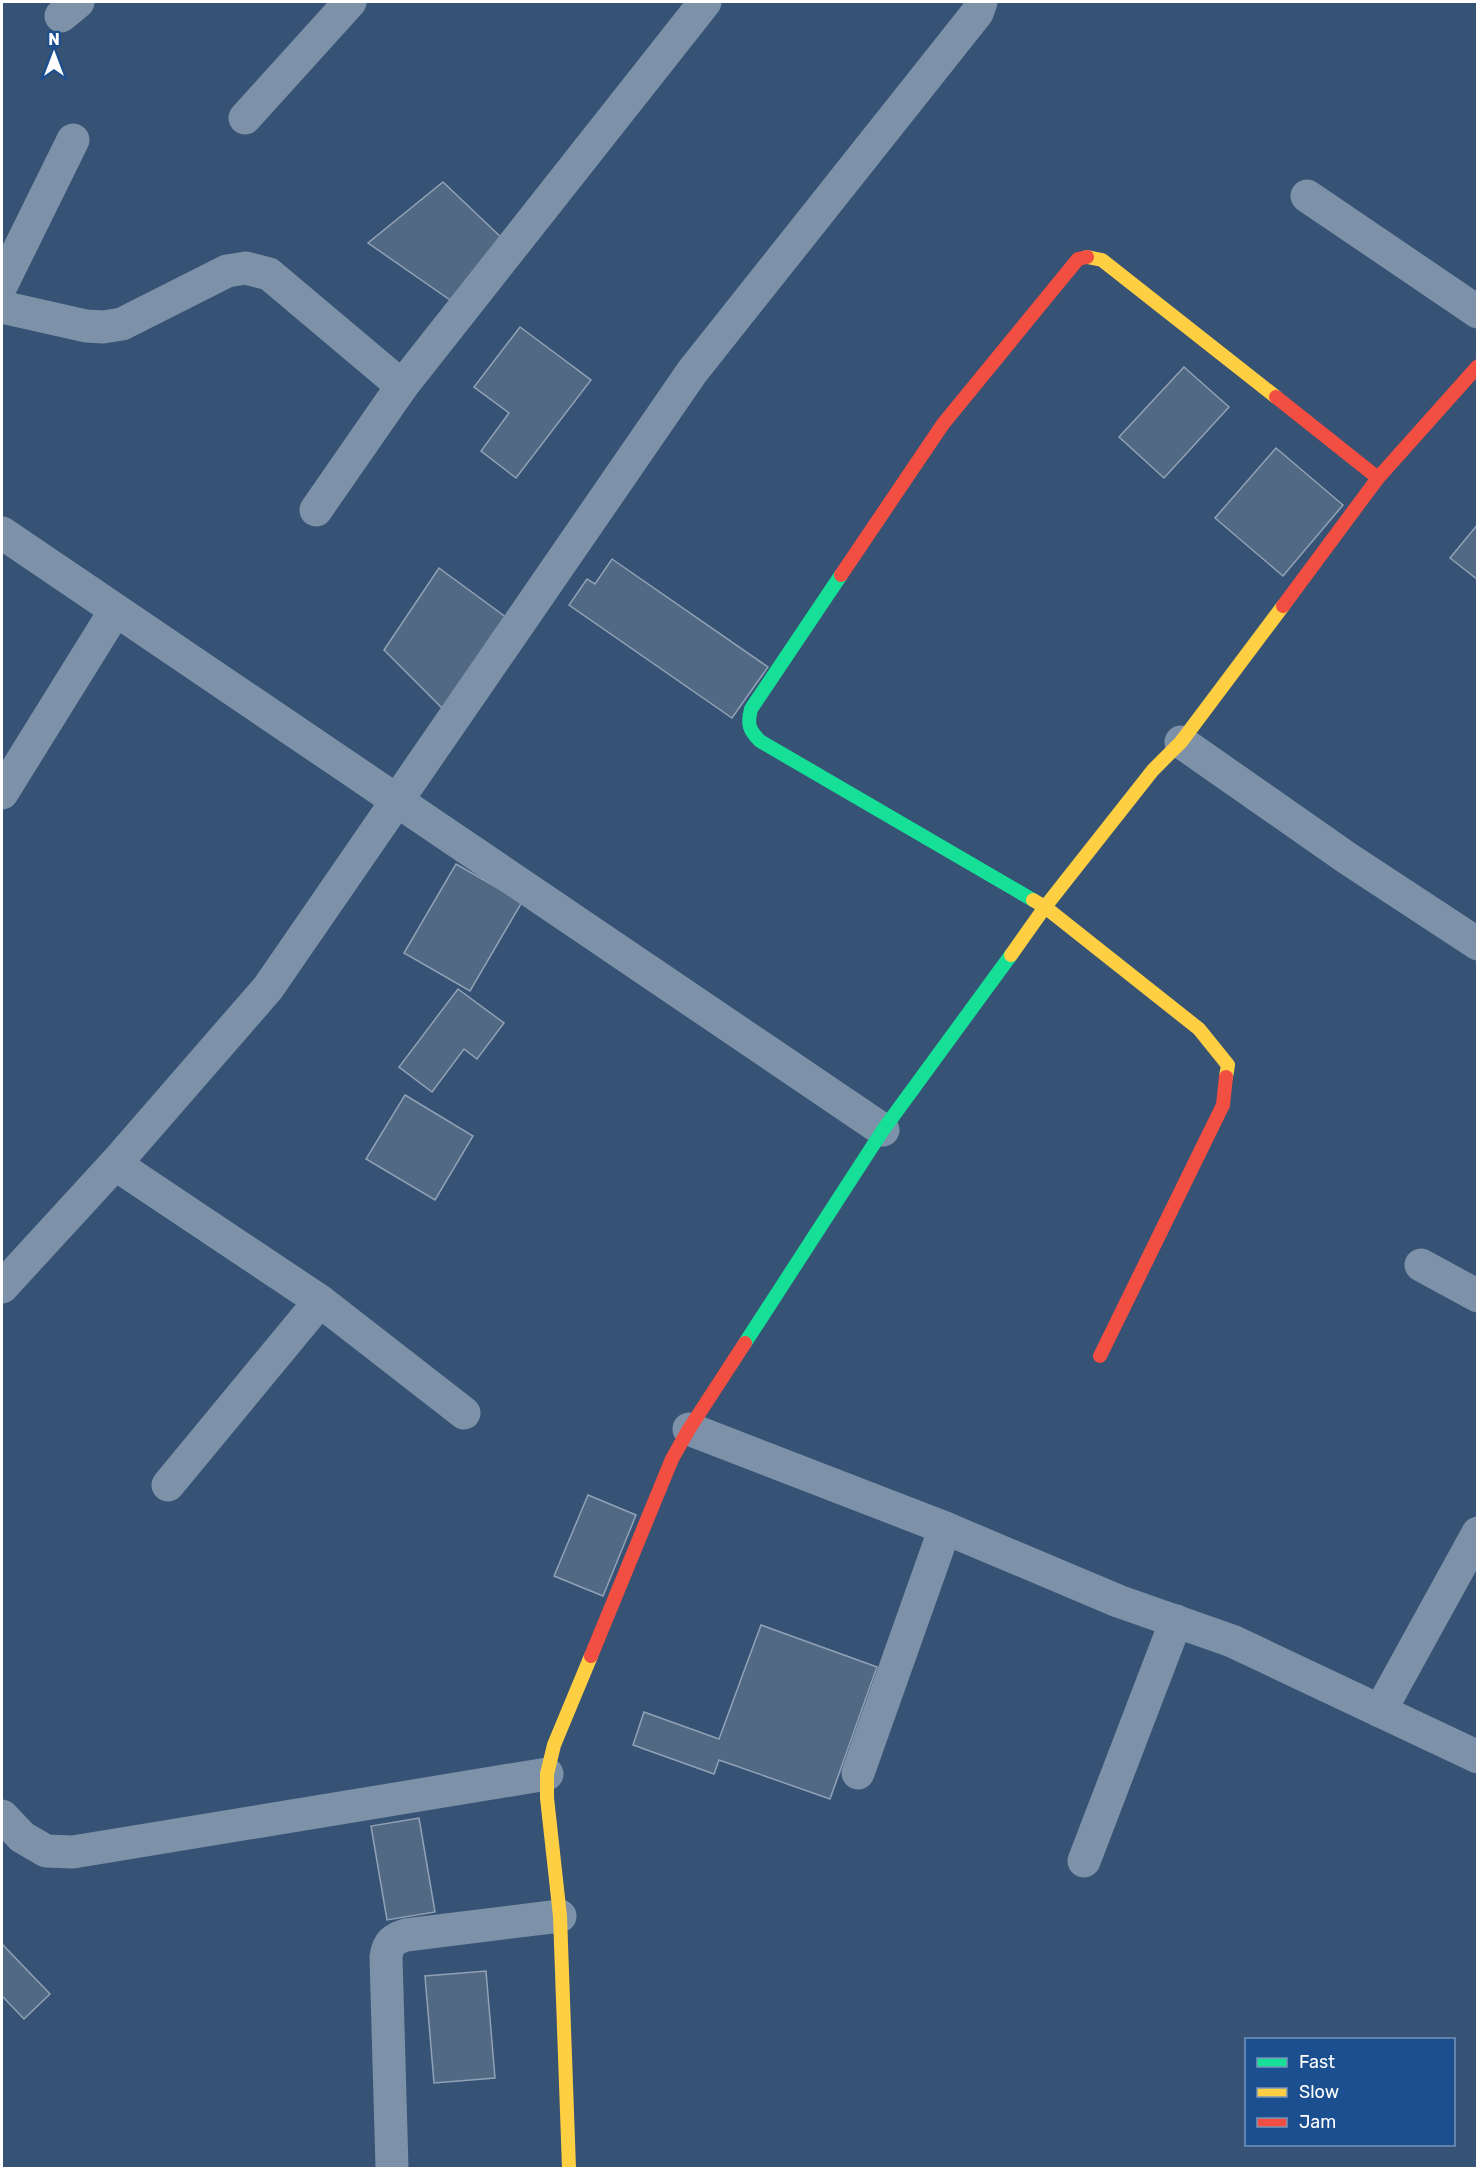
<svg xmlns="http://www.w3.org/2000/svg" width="1479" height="2170" font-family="Rubik,sans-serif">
	<rect width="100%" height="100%" fill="#365274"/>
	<g fill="#526984" stroke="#92a2b6" stroke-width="1.5">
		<path d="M443 182 505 241 453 302 368 243Z"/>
		<path d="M520 327 591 380 516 478 481 451 509 413 474 387Z"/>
		<path d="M1184 367 1229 407 1164 478 1119 437Z"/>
		<path d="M1276 448 1343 505 1283 576 1215 518Z"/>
		<path d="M1478 524V580L1450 558Z"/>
		<path d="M612 559 768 667 732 718 569 605 587 579 595 584Z"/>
		<path d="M439 568 507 618 449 715 384 650Z"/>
		<path d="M456 864 522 902 470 991 404 953Z"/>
		<path d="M458 989 504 1023 477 1059 464 1049 432 1092 399 1067Z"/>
		<path d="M405 1095 473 1136 435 1200 366 1159Z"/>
		<path d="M588 1495 636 1515 603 1596 554 1576Z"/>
		<path d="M761 1625 877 1667 830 1799 719 1760 714 1774 633 1745 644 1712 719 1739Z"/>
		<path d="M419 1818 435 1912 387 1920 371 1826Z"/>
		<path d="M2 1944 50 1994 24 2019 2 1996Z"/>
		<path d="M486 1971 495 2078 434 2083 425 1976Z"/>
	</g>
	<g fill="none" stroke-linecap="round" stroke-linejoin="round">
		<g stroke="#7d92a8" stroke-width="33">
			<path d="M61 16 78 2"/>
			<path d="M245 118 350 2"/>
			<path d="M1307 196 1478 312"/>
			<path d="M2 284 73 140"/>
			<path d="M2 307 86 326 103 327 122 324 227 271 246 268 269 274 402 386"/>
			<path d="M316 510 402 386 705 2"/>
			<path d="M2 533 883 1130"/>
			<path d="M1181 742 1347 858 1478 944"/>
			<path d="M2 793 115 611"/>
			<path d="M115 1164 320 1301 464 1413"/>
			<path d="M1421 1265 1478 1296"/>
			<path d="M2 1287 115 1164 268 988 692 372 977 13 981 2"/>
			<path d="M689 1429 945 1528 1118 1601 1232 1641 1478 1757"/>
			<path d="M168 1485 320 1301"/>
			<path d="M1380 1711 1478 1533"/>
			<path d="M858 1773 945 1528"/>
			<path d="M2 1816 22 1837 46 1851 73 1852 547 1774"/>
			<path d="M1084 1861 1176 1621"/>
			<path d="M392 2168 386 1957C388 1943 393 1939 406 1935L560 1916"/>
		</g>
		<g stroke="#16e098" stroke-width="14">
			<path d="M841 575 751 709C747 724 749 730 760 741L1033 900"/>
			<path d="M745 1343 883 1130 1011 955"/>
		</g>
		<g stroke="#ffcf43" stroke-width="14">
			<path d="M1087 257 1102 260 1276 397"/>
			<path d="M1033 900 1045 907 1199 1029 1228 1065 1226 1077"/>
			<path d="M1011 955 1045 907 1153 770 1181 742 1283 606"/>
			<path d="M569 2168 560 1916 547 1798V1774L554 1745 591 1656"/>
		</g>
		<g stroke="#f24e42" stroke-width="14">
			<path d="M1276 397 1378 478"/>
			<path d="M841 575 943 424 1078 259 1087 257"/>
			<path d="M1283 606 1378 478 1478 366"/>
			<path d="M1100 1356 1223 1105 1226 1077"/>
			<path d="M591 1656 672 1459 689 1429 745 1343"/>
		</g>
	</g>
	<rect width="1479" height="2170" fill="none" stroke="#ffffff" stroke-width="6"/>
	<rect x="1245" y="2038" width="210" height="108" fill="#1b4f8f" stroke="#7695bc" stroke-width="1.5"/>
	<rect x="1257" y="2058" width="30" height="9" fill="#16e098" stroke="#7695bc" stroke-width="1.5"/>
	<text x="1299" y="2068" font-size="18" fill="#ffffff">Fast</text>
	<rect x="1257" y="2088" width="30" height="9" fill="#ffcf43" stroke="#7695bc" stroke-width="1.5"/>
	<text x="1299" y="2098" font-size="18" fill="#ffffff">Slow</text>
	<rect x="1257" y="2118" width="30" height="9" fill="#f24e42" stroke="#7695bc" stroke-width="1.5"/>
	<text x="1299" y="2128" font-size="18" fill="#ffffff">Jam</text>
	<g transform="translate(54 54)" stroke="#1b4f8f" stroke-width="4.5" paint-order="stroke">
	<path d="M0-4.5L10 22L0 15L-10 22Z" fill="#ffffff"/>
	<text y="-9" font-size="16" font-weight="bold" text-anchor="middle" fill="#ffffff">N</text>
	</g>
</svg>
